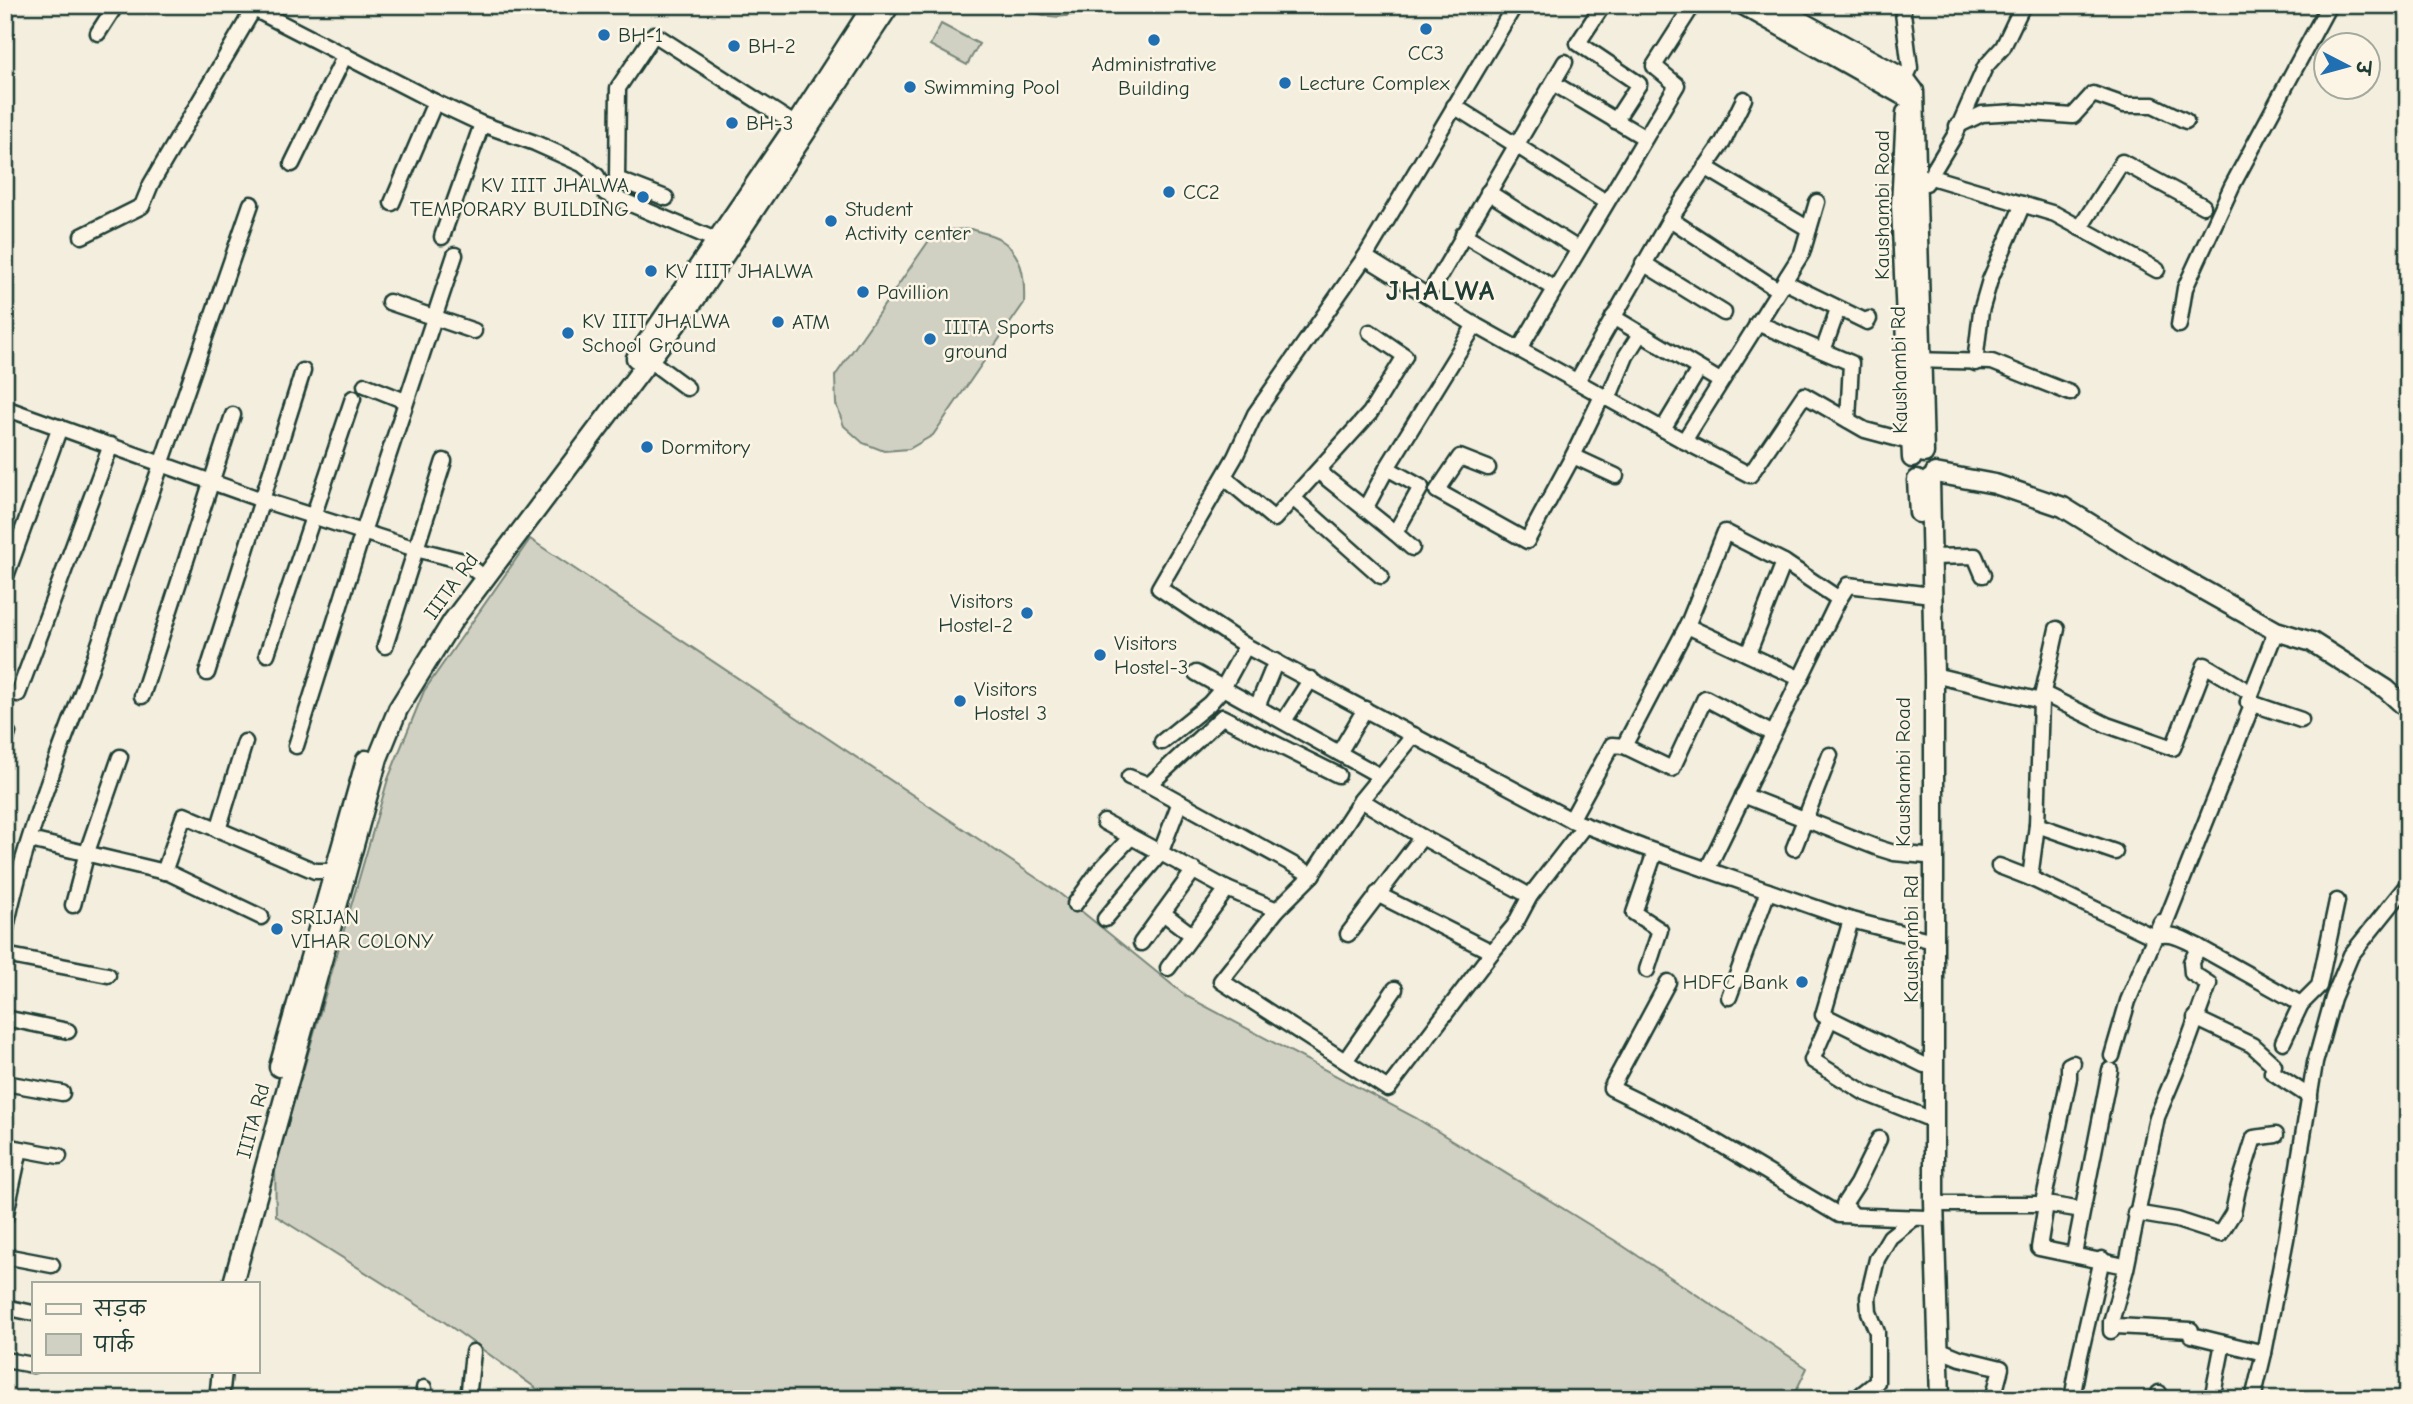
<svg xmlns="http://www.w3.org/2000/svg" width="2413" height="1404" font-family="'Comic Neue','Playpen Sans Deva',sans-serif">
	<rect width="100%" height="100%" fill="#f3eede"/>
	<filter id="ink" filterUnits="userSpaceOnUse"><feTurbulence type="fractalNoise" baseFrequency=".0143" numOctaves="2"/><feDisplacementMap in="SourceGraphic" scale="14" xChannelSelector="R" yChannelSelector="G"/><feConvolveMatrix kernelMatrix="1 2 1 2 8 2 1 2 1" color-interpolation-filters="sRGB"/></filter>
	<g filter="url(#ink)">
		<g fill="#d0d1c2" stroke="#78877b" stroke-width="2">
			<path d="M1019 5H1091C1069 22 1042 19 1019 5Z"/>
			<path d="M941 24 979 44 967 65 930 45Z"/>
			<path d="M971 229C979 232 990 234 998 238 1023 253 1025 277 1024 303L933 435 909 449 884 451 863 443 844 426 836 404 835 376 928 242 949 230Z"/>
			<path d="M530 539 1059 893 1186 996 1416 1118 1614 1240 1807 1368 1792 1399H551L443 1321 276 1216 275 1167 388 779 424 691Z"/>
		</g>
		<g fill="none" stroke-linecap="round" stroke-linejoin="round">
			<g stroke="#1f3d34" stroke-width="19">
				<g id="minor">
					<path d="M246 5 435 102 482 124 535 143 582 164 597 176 605 193 725 244"/>
					<path d="M1515 5 1365 257 1255 414 1235 457 1159 588 1246 646 1571 820 1642 847 1851 920 1933 941"/>
					<path d="M1603 5 1578 43 1639 84 1615 121"/>
					<path d="M1902 5 1910 68 1905 79"/>
					<path d="M98 33 116 5"/>
					<path d="M1553 83 1645 138"/>
					<path d="M1454 106 1606 202"/>
					<path d="M1957 126 1982 114 2017 112 2073 116 2093 94 2124 105H2153L2186 121"/>
					<path d="M292 164 345 55"/>
					<path d="M1705 167 1809 229"/>
					<path d="M1931 177 2055 214 2157 270"/>
					<path d="M1926 183 1955 135 1985 67 2003 47 2023 5"/>
					<path d="M1488 192 1578 249"/>
					<path d="M666 198 617 179 618 88 654 34 802 129"/>
					<path d="M392 203 435 102"/>
					<path d="M1670 219 1778 290"/>
					<path d="M2080 228 2122 162 2203 206"/>
					<path d="M1463 234 1554 288"/>
					<path d="M82 236 142 206 151 184 253 10"/>
					<path d="M442 237 482 124"/>
					<path d="M1365 257 1475 325 1684 441 1750 475 1804 395 1865 430 1910 442"/>
					<path d="M1643 263 1724 313"/>
					<path d="M1787 277 1785 282 1867 322 1869 319"/>
					<path d="M1429 295 1565 62"/>
					<path d="M389 302 474 331"/>
					<path d="M1613 317 1720 381"/>
					<path d="M1757 323 1851 363 1848 420"/>
					<path d="M2179 325 2185 288 2232 186 2329 5"/>
					<path d="M1520 348 1677 85 1654 66 1693 5"/>
					<path d="M1823 351 1838 309"/>
					<path d="M641 354 687 388"/>
					<path d="M1912 360 1992 362 2070 393"/>
					<path d="M1975 363 1981 311 1990 280 2023 204"/>
					<path d="M1577 381 1670 219 1723 142 1744 99"/>
					<path d="M365 385 405 401"/>
					<path d="M1608 399 1626 356 1640 334"/>
					<path d="M5 408 262 500 416 549 463 561 477 572"/>
					<path d="M1663 429 1699 369"/>
					<path d="M1684 441 1802 253 1817 202"/>
					<path d="M1573 456 1616 476"/>
					<path d="M1488 468 1460 457 1437 491 1527 541 1573 456 1602 396"/>
					<path d="M1319 472 1395 533"/>
					<path d="M1224 477 1274 519 1370 413 1405 356 1370 332"/>
					<path d="M1293 498 1381 576"/>
					<path d="M1365 509 1387 468"/>
					<path d="M1412 548 1395 533 1421 487 1387 468 1475 325"/>
					<path d="M1931 557 1975 556 1983 575"/>
					<path d="M5 579 60 427"/>
					<path d="M1687 626 1801 679"/>
					<path d="M385 646 444 461"/>
					<path d="M267 654 353 398"/>
					<path d="M1748 654 1784 562"/>
					<path d="M207 673 303 371"/>
					<path d="M1196 673 1380 776"/>
					<path d="M1934 675 2041 701 2044 694 2107 725 2173 748 2205 665 2251 693"/>
					<path d="M18 694 111 445"/>
					<path d="M142 696 233 415"/>
					<path d="M2248 702 2301 720"/>
					<path d="M1257 707 1276 661"/>
					<path d="M1284 721 1311 679"/>
					<path d="M1414 735 1361 800 1312 875 1277 910 1221 981 1388 1089 1492 952 1514 926 1530 896 1585 825"/>
					<path d="M5 741 8 733"/>
					<path d="M1162 742 1209 704 1223 688 1246 646"/>
					<path d="M296 746 363 532 455 255"/>
					<path d="M1624 746 1672 769 1705 698 1773 734"/>
					<path d="M1339 753 1365 709"/>
					<path d="M1129 777 1149 785 1312 875"/>
					<path d="M1149 785 1222 717 1338 775"/>
					<path d="M1743 795 1878 848 1894 853 1926 856"/>
					<path d="M1361 800 1422 837 1530 896"/>
					<path d="M1571 820 1612 745 1624 746 1687 626 1725 532 1784 562 1839 599"/>
					<path d="M1104 822 1227 889 1277 910"/>
					<path d="M2037 825 2115 852"/>
					<path d="M218 830 245 742"/>
					<path d="M30 840 169 873 261 917"/>
					<path d="M1794 848 1830 755"/>
					<path d="M1999 866 2030 878 2154 937C2169 930 2185 940 2199 947L2191 962 2192 973 2209 984 2185 1050 2157 1117 2126 1269 2111 1322V1331L2116 1326 2191 1330V1335L2264 1353 2253 1399"/>
					<path d="M1707 870 1839 599 1848 585 1923 594"/>
					<path d="M164 872 184 815 315 871H333"/>
					<path d="M2030 878 2037 825 2041 701 2057 629"/>
					<path d="M1377 894 1492 952"/>
					<path d="M1075 904 1098 872 1130 838"/>
					<path d="M73 905 87 852 120 757"/>
					<path d="M1163 913 1192 935"/>
					<path d="M1105 919 1160 854 1180 802"/>
					<path d="M1851 920 1823 1015 1924 1065"/>
					<path d="M5 933C22 847 55 763 86 682L251 204"/>
					<path d="M1348 934 1422 837"/>
					<path d="M1141 943 1194 870"/>
					<path d="M2199 947 2301 1004 2319 986 2337 901"/>
					<path d="M5 955 108 975"/>
					<path d="M1168 968 1227 889"/>
					<path d="M1647 970 1660 930 1634 913 1655 852"/>
					<path d="M1668 982 1611 1088 1693 1128 1839 1215 1926 1218"/>
					<path d="M1729 997 1768 891"/>
					<path d="M5 1018 68 1031"/>
					<path d="M2195 1018 2252 1045 2274 1065 2272 1072 2310 1097"/>
					<path d="M1830 1019 1812 1060 1865 1093 1925 1117"/>
					<path d="M2283 1042 2301 1004"/>
					<path d="M2112 1056 2128 1001 2161 922 2165 924 2253 703 2248 702 2276 631"/>
					<path d="M1345 1061 1395 989"/>
					<path d="M2073 1063 2069 1065V1078L2043 1203 2046 1204 2039 1248 2125 1266"/>
					<path d="M5 1083 62 1093"/>
					<path d="M5 1146 59 1156"/>
					<path d="M1934 1201 1943 1204H2046L2082 1210"/>
					<path d="M2135 1213 2177 1220 2220 1234 2233 1213 2238 1189 2254 1138 2276 1135"/>
					<path d="M1854 1216 1844 1204 1857 1184 1879 1139"/>
					<path d="M5 1218 20 1149"/>
					<path d="M2074 1254 2110 1070"/>
					<path d="M5 1256 52 1265"/>
					<path d="M5 1307 33 1313"/>
					<path d="M1938 1349 1960 1358 2001 1368 1993 1399"/>
					<path d="M2264 1353 2286 1239 2315 1063 2333 998 2351 955 2408 884"/>
					<path d="M5 1360 33 1365"/>
					<path d="M424 1399V1388"/>
					<path d="M468 1399 473 1352"/>
					<path d="M1859 1399 1862 1394 1877 1382V1332L1869 1312 1868 1297 1877 1259 1890 1237 1913 1219"/>
					<path d="M2072 1399 2080 1355 2102 1259"/>
					<path d="M2157 1399 2159 1393"/>
					<path d="M2212 1399 2223 1343"/>
				</g>
			</g>
			<g stroke="#1f3d34" stroke-width="23">
				<g id="major">
					<path d="M1743 5 1906 97"/>
					<path d="M1771 5 1905 79 1914 91 1924 453"/>
					<path d="M1906 113 1901 205 1912 458"/>
					<path d="M636 358 796 124 873 5"/>
					<path d="M1935 473 1995 484 2063 507 2139 554 2276 631 2312 642 2386 689 2408 709"/>
					<path d="M1930 479 1934 675V1201L1940 1399"/>
					<path d="M1917 480 1919 513"/>
					<path d="M279 1067 366 760"/>
					<path d="M233 1283 378 758 398 709 452 622 696 298 890 5"/>
					<path d="M219 1399 222 1371"/>
				</g>
			</g>
			<use href="#minor" stroke="#fcf5e5" stroke-width="14"/>
			<use href="#major" stroke="#fcf5e5" stroke-width="18"/>
		</g>
	</g>
	<g fill="#1f6fb2" stroke="#fcf5e5" stroke-width="2.5">
		<circle cx="1426" cy="29" r="7"/>
		<circle cx="604" cy="35" r="7"/>
		<circle cx="1154" cy="40" r="7"/>
		<circle cx="734" cy="46" r="7"/>
		<circle cx="1285" cy="83" r="7"/>
		<circle cx="910" cy="87" r="7"/>
		<circle cx="732" cy="123" r="7"/>
		<circle cx="1169" cy="192" r="7"/>
		<circle cx="643" cy="197" r="7"/>
		<circle cx="831" cy="221" r="7"/>
		<circle cx="651" cy="271" r="7"/>
		<circle cx="863" cy="292" r="7"/>
		<circle cx="778" cy="322" r="7"/>
		<circle cx="568" cy="333" r="7"/>
		<circle cx="930" cy="339" r="7"/>
		<circle cx="647" cy="447" r="7"/>
		<circle cx="1027" cy="613" r="7"/>
		<circle cx="1100" cy="655" r="7"/>
		<circle cx="960" cy="701" r="7"/>
		<circle cx="277" cy="929" r="7"/>
		<circle cx="1802" cy="982" r="7"/>
	</g>
	<g text-anchor="middle" stroke-width="5" stroke-linejoin="round" paint-order="stroke">
		<g font-size="21" fill="#1f3d34" stroke="#fcf5e5" text-anchor="start">
			<text x="618" y="42">BH-1</text>
			<text x="748" y="53">BH-2</text>
			<text x="1426" y="60" text-anchor="middle">CC3</text>
			<text x="1154" y="71" text-anchor="middle">Administrative<tspan x="1154" dy="24">Building</tspan></text>
			<text x="1299" y="90">Lecture Complex</text>
			<text x="924" y="94">Swimming Pool</text>
			<text x="746" y="130">BH-3</text>
			<text x="629" y="192" text-anchor="end">KV IIIT JHALWA<tspan x="629" dy="24">TEMPORARY BUILDING</tspan></text>
			<text x="1183" y="199">CC2</text>
			<text x="845" y="216">Student<tspan x="845" dy="24">Activity center</tspan></text>
			<text x="665" y="278">KV IIIT JHALWA</text>
			<text x="877" y="299">Pavillion</text>
			<text x="582" y="328">KV IIIT JHALWA<tspan x="582" dy="24">School Ground</tspan></text>
			<text x="792" y="329">ATM</text>
			<text x="944" y="334">IIITA Sports<tspan x="944" dy="24">ground</tspan></text>
			<text x="661" y="454">Dormitory</text>
			<text x="1013" y="608" text-anchor="end">Visitors<tspan x="1013" dy="24">Hostel-2</tspan></text>
			<text x="1114" y="650">Visitors<tspan x="1114" dy="24">Hostel-3</tspan></text>
			<text x="974" y="696">Visitors<tspan x="974" dy="24">Hostel 3</tspan></text>
			<text x="291" y="924">SRIJAN<tspan x="291" dy="24">VIHAR COLONY</tspan></text>
			<text x="1788" y="989" text-anchor="end">HDFC Bank</text>
		</g>
		<g font-size="21" fill="#1f3d34" stroke="#fcf5e5">
			<text transform="translate(1882 205) rotate(-90)" y="7">Kaushambi Road</text>
			<text transform="translate(1899 370) rotate(-91)" y="7">Kaushambi Rd</text>
			<text transform="translate(451 586) rotate(-54)" y="7">IIITA Rd</text>
			<text transform="translate(1903 772) rotate(-90)" y="7">Kaushambi Road</text>
			<text transform="translate(1911 939) rotate(-90)" y="7">Kaushambi Rd</text>
			<text transform="translate(253 1121) rotate(-75)" y="7">IIITA Rd</text>
		</g>
		<g font-size="28" font-weight="bold" letter-spacing="2" fill="#1f3d34" stroke="#fcf5e5">
			<text x="1441" y="300">JHALWA</text>
		</g>
	</g>
	<rect width="2413" height="1404" fill="none" stroke="#fcf5e5" stroke-width="28"/>
	<rect x="14" y="14" width="2385" height="1376" fill="none" stroke="#1f3d34" stroke-width="2.5" filter="url(#ink)"/>
	<rect x="32" y="1282" width="228" height="91" fill="#fcf5e5" stroke="#a4ab9e" stroke-width="2"/>
	<rect x="46" y="1304" width="35" height="10" fill="#fcf5e5" stroke="#a4ab9e" stroke-width="2"/>
	<text x="94" y="1316" font-size="21" fill="#1f3d34">सड़क</text>
	<rect x="46" y="1334" width="35" height="21" fill="#d0d1c2" stroke="#a4ab9e" stroke-width="2"/>
	<text x="94" y="1352" font-size="21" fill="#1f3d34">पार्क</text>
	<g transform="translate(2347 66) rotate(96)"><circle r="33" fill="#fcf5e5" stroke="#a4ab9e" stroke-width="2"/>
	<path d="M0-5L12 26L0 18L-12 26Z" fill="#1f6fb2"/>
	<text y="-10" font-size="19" font-weight="bold" text-anchor="middle" fill="#1f3d34">उ</text>
	</g>
</svg>
